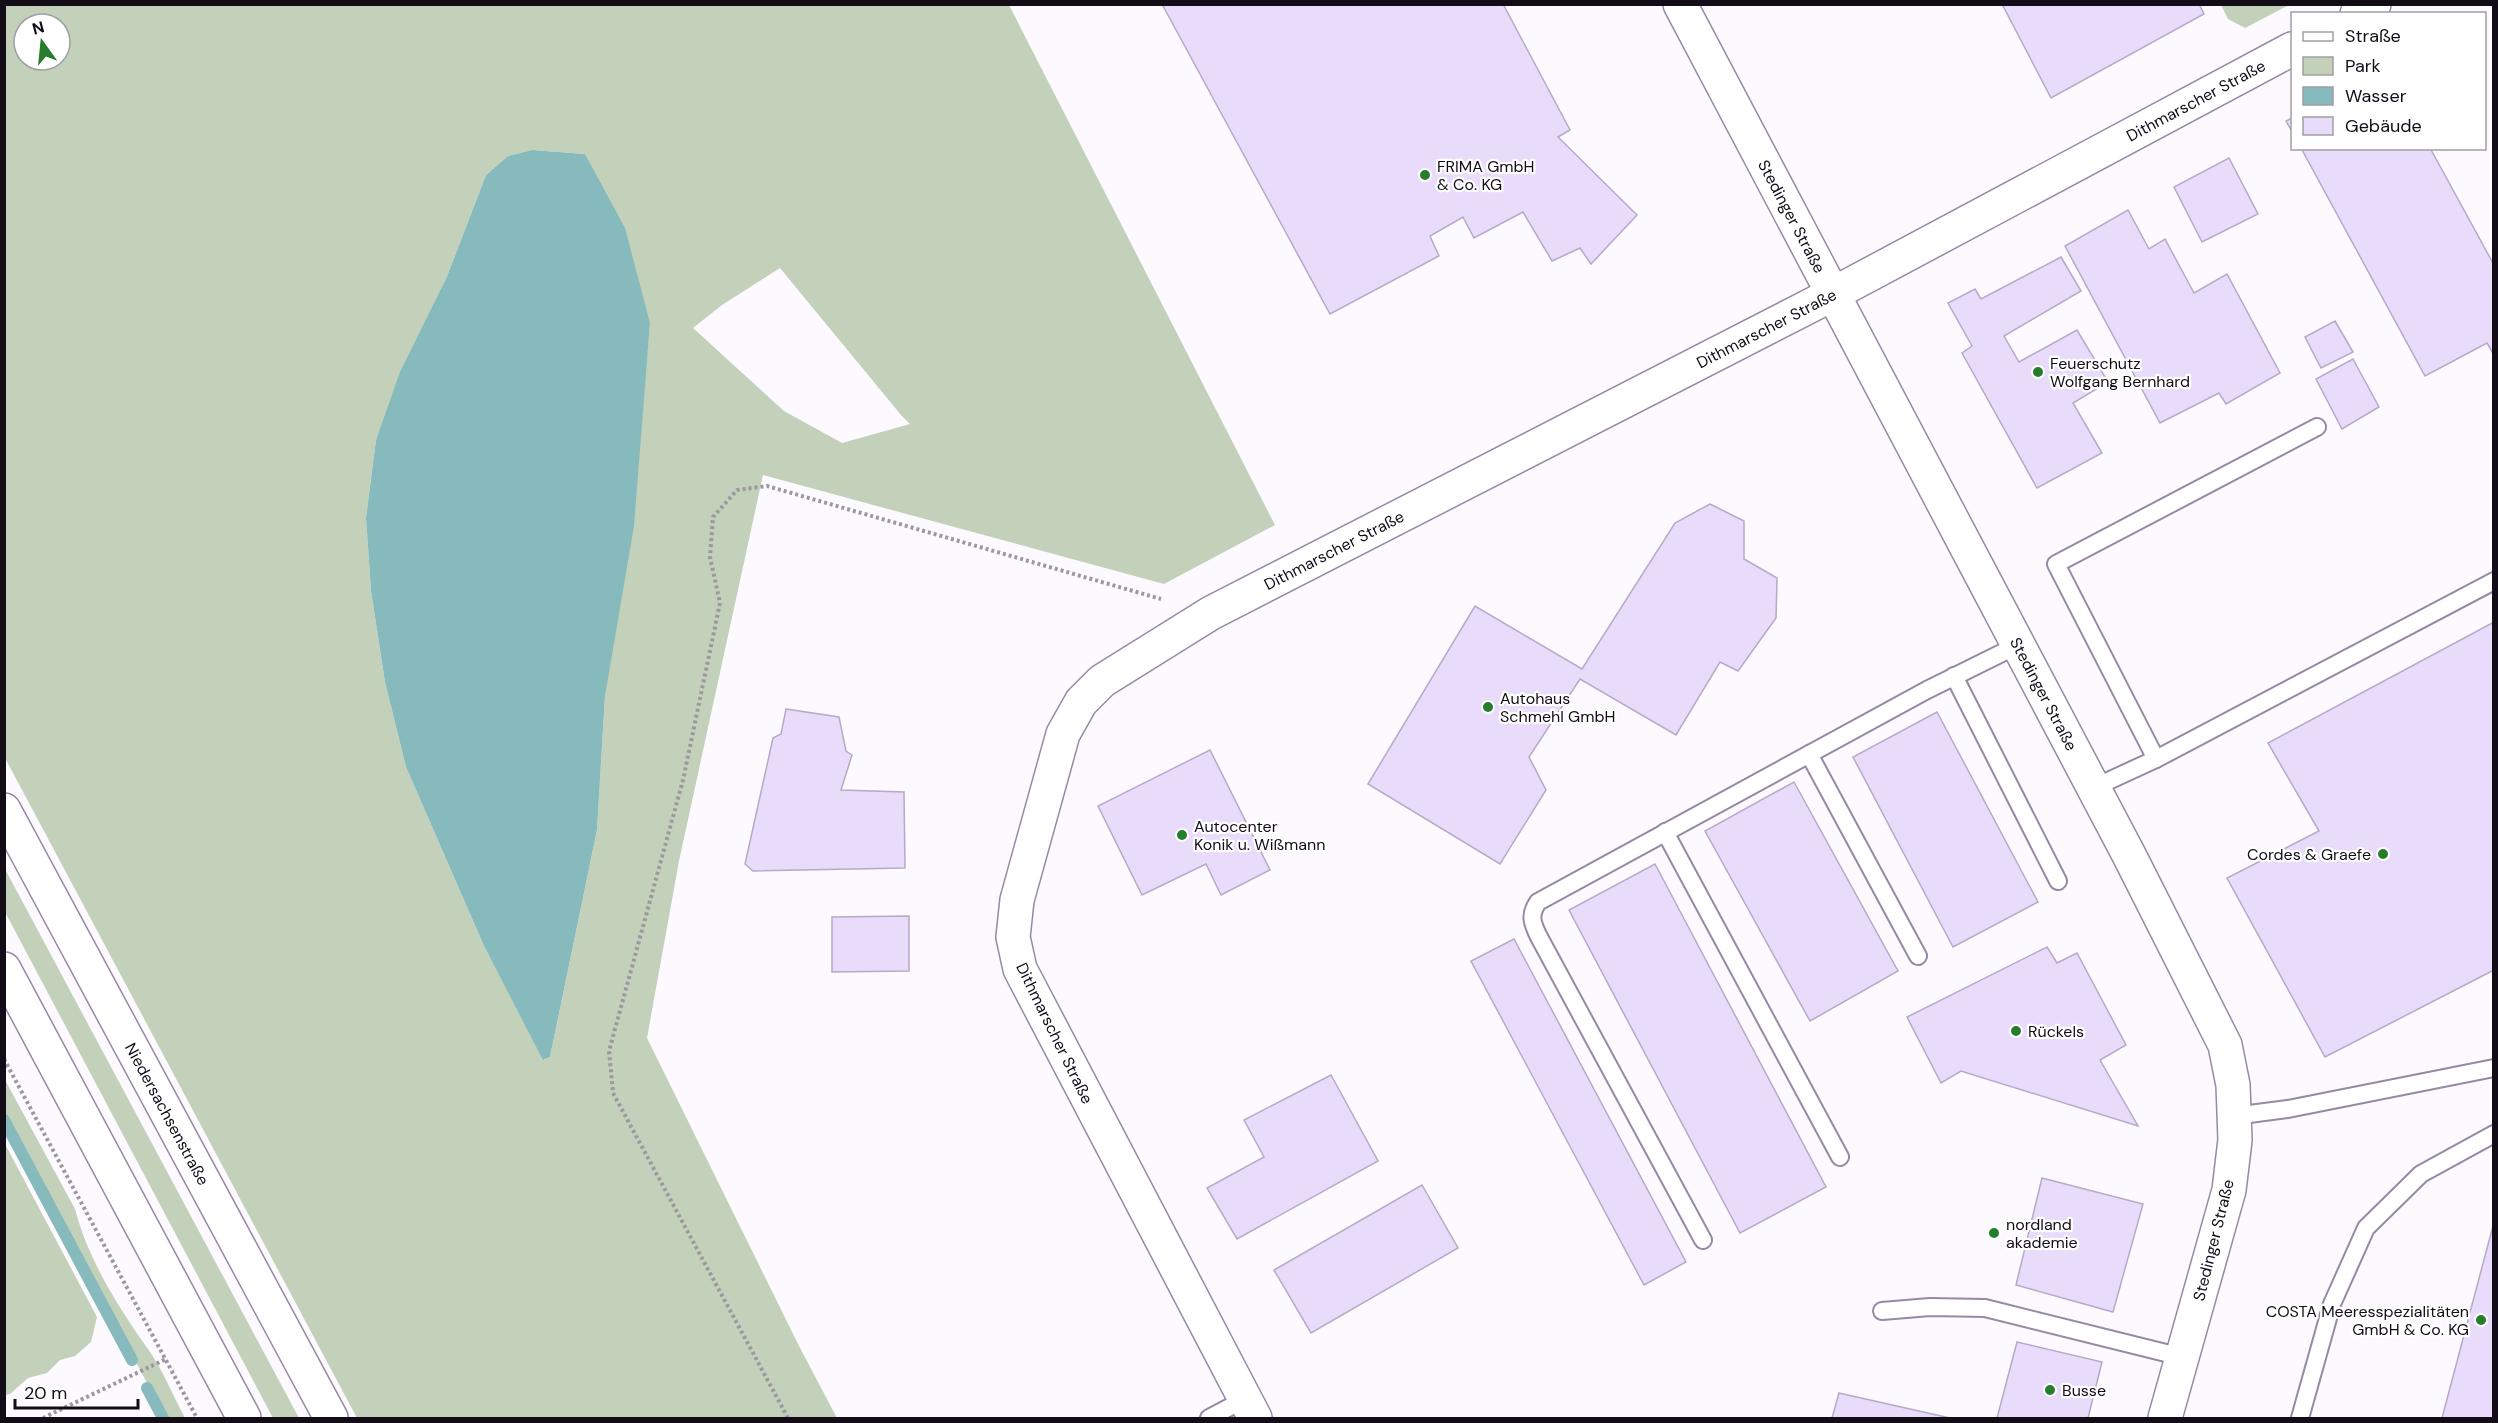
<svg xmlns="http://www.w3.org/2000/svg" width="2498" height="1423" font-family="'DM Sans',sans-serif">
	<rect width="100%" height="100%" fill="#fcf9ff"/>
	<g fill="#c3d1ba" fill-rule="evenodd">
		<path d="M4 5H1009L1275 525 1164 584 763 475 679 861 647 1038 799 1346 837 1418H357L5 758ZM24 24H60V60H24ZM532 150 585 154 650 323 644 391 605 696 597 830 550 1057 544 1060 484 946 406 767 385 682 371 591 366 518 376 440 446 279 486 175 508 156ZM780 268 901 415 910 424 842 443 784 411 693 328 722 305Z"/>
		<path d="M2221 5H2289L2245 28 2228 19Z"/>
		<path d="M5 869 299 1418H273L5 912Z"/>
		<path d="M4 1078 75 1209C88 1259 118 1307 148 1349 163 1370 173 1396 185 1418H166L9 1127 5 1118Z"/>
		<path d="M5 1144 97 1317 91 1342 75 1356 60 1360 47 1373 28 1378 10 1394 5 1395Z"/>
	</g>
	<path fill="#87babc" d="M532 150 585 154 625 228 650 323 634 526 605 696 597 830 550 1057 543 1060 484 946 406 767 385 682 371 591 366 518 376 440 400 372 446 279 486 175 508 156Z"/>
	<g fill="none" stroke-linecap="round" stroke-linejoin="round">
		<g stroke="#87babc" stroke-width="12">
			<path d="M4 1120 132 1360"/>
			<path d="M147 1388 163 1418"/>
		</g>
	</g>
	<g fill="#e9dbfa" stroke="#b7a9c7" stroke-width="1.5">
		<path d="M1162 4H1503L1570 130 1558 137 1637 215 1591 264 1580 248 1552 261 1523 212 1474 238 1463 217 1430 236 1439 256 1330 314Z"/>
		<path d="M2002 4H2199L2204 14 2051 98Z"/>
		<path d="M2292 118V132L2286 121Z"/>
		<path d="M2301 148H2430L2494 265V355L2487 343 2425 376Z"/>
		<path d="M2229 158 2258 214 2202 242 2174 187Z"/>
		<path d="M2128 210 2149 249 2165 239 2194 293 2227 274 2280 373 2226 404 2219 393 2160 423 2065 246Z"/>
		<path d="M2061 257 2081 291 2004 336 2019 362 2077 330 2108 382 2073 403 2102 453 2037 488 1962 353 1972 346 1948 303 1975 289 1981 299Z"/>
		<path d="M2335 321 2353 352 2321 368 2305 337Z"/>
		<path d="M2353 359 2379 407 2342 429 2316 379Z"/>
		<path d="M1710 504 1744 521V559L1777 578 1776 618 1738 671 1720 662 1676 735 1580 679 1529 757 1546 790 1500 864 1368 784 1475 606 1582 669 1675 523Z"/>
		<path d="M2494 622V970L2325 1057 2227 878 2319 831 2268 743Z"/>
		<path d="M786 709 839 717 846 751 852 755 841 790 904 792 905 868 753 871 745 864 773 738 781 734Z"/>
		<path d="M1937 712 2038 902 1953 947 1853 757Z"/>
		<path d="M1210 750 1270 870 1221 895 1206 864 1142 895 1098 806Z"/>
		<path d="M1794 782 1898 971 1810 1021 1705 831Z"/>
		<path d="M1655 864 1826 1187 1740 1233 1569 910Z"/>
		<path d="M909 916V971L832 972V917Z"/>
		<path d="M1514 939 1686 1262 1644 1285 1471 961Z"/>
		<path d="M2047 947 2057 963 2077 953 2126 1045 2100 1060 2138 1126 1961 1071 1941 1083 1907 1017Z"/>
		<path d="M1331 1075 1378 1161 1237 1239 1207 1188 1264 1157 1244 1120Z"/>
		<path d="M2042 1178 2143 1204 2113 1312 2016 1285Z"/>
		<path d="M1422 1185 1458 1248 1311 1333 1274 1270Z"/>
		<path d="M2494 1222V1418H2442Z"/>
		<path d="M2017 1342 2102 1362 2088 1418H1997Z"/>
		<path d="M1839 1393 1950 1418H1832Z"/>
	</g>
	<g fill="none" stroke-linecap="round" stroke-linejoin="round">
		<g stroke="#9689a5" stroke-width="20">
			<g id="lane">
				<path d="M1954 676 2058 881"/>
				<path d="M1809 754 1918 956"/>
				<path d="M2156 759 2056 564 2317 427"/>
				<path d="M2093 788 2156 759 2494 581"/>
				<path d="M1665 832 1840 1157"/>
				<path d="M2234 1116 2288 1109 2494 1068"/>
				<path d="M1703 1240 1539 937C1532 923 1529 915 1538 902L1927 690 2018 645"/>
				<path d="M1882 1311 1930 1307 1985 1308 2182 1357"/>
				<path d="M1209 1418 1245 1399"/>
				<path d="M2300 1418 2332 1304 2366 1228 2421 1174 2494 1134"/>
			</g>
		</g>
		<g stroke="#9689a5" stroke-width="36">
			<g id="street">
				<path id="s1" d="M1680 4 2129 855 2225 1045 2233 1085 2235 1140 2229 1190 2165 1418"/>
				<path d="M2357 14 2374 4"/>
				<path id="s2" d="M1255 1418 1020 969 1013 937 1017 900 1063 734 1081 702 1102 681 1211 613 1833 294 2292 49"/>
			</g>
		</g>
		<g stroke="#9689a5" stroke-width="36">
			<g id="secondary">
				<path id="s3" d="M4 810 331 1418"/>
				<path d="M4 969 244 1418"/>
			</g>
		</g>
		<g stroke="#9c98a0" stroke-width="4" stroke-dasharray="3 3" stroke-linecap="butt">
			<path d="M4 1059 197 1418"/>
			<path d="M43 1418 166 1359"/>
			<path d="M788 1418 613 1093 609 1051 683 780 720 603 710 557 713 517 737 490 767 486 1161 599"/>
		</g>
		<use href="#lane" stroke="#fff" stroke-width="16"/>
		<use href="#street" stroke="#fff" stroke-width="33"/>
		<use href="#secondary" stroke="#fff" stroke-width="33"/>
	</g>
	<g fill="#267d2b" stroke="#fff" stroke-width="2">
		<circle cx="1425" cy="175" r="6"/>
		<circle cx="2038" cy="372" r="6"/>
		<circle cx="1488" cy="707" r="6"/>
		<circle cx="1182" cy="835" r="6"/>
		<circle cx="2383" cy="854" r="6"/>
		<circle cx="2016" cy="1031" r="6"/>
		<circle cx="1994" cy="1233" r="6"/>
		<circle cx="2481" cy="1320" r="6"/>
		<circle cx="2050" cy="1390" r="6"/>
	</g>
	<g text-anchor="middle" stroke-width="4.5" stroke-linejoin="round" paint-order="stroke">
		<g font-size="16" fill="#110c16" stroke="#fff">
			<text dy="6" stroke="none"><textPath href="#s2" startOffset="2054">Dithmarscher Straße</textPath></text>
			<text dy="6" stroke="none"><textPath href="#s1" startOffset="240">Stedinger Straße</textPath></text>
			<text dy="6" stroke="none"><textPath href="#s2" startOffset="1568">Dithmarscher Straße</textPath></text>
			<text dy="6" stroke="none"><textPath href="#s2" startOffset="1082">Dithmarscher Straße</textPath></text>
			<text dy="6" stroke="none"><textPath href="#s1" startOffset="780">Stedinger Straße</textPath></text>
			<text transform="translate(1055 1033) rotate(64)" y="6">Dithmarscher Straße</text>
			<text dy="6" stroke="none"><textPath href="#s3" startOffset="345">Niedersachsenstraße</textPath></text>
			<text transform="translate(2213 1240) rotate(-76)" y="6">Stedinger Straße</text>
		</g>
		<g font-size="16" fill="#110c16" stroke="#fff" text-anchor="start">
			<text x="1437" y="172">FRIMA GmbH<tspan x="1437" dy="18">&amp; Co. KG</tspan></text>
			<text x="2050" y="369">Feuerschutz<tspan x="2050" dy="18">Wolfgang Bernhard</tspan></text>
			<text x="1500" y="704">Autohaus<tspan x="1500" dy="18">Schmehl GmbH</tspan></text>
			<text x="1194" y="832">Autocenter<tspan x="1194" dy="18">Konik u. Wißmann</tspan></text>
			<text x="2371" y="860" text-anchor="end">Cordes &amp; Graefe</text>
			<text x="2028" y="1037">Rückels</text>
			<text x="2006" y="1230">nordland<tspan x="2006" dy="18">akademie</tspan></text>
			<text x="2469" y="1317" text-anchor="end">COSTA Meeresspezialitäten<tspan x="2469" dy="18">GmbH &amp; Co. KG</tspan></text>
			<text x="2062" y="1396">Busse</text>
		</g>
	</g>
	<rect width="2498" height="1423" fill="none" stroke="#110c16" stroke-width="12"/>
	<rect x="2291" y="12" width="195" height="138" fill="#ffffff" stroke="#a09ea2" stroke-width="1.5"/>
	<rect x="2303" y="32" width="30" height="9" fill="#ffffff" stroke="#a09ea2" stroke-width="1.5"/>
	<text x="2345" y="42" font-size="18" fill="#110c16">Straße</text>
	<rect x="2303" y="57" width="30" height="18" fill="#c3d1ba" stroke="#a09ea2" stroke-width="1.5"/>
	<text x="2345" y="72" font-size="18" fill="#110c16">Park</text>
	<rect x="2303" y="87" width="30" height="18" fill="#87babc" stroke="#a09ea2" stroke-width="1.5"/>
	<text x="2345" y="102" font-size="18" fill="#110c16">Wasser</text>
	<rect x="2303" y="117" width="30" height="18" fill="#e9dbfa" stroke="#a09ea2" stroke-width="1.5"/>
	<text x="2345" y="132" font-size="18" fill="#110c16">Gebäude</text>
	<g transform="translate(42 42) rotate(345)"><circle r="28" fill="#ffffff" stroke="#a09ea2" stroke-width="1.5"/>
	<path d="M0-4.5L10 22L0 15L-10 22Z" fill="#267d2b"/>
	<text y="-9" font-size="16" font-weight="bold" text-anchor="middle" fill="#110c16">N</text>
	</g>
	<path d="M15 1399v9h123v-9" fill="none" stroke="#110c16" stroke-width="3"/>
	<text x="24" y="1399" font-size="18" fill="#110c16" stroke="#ffffff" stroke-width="4.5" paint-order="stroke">20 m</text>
</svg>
